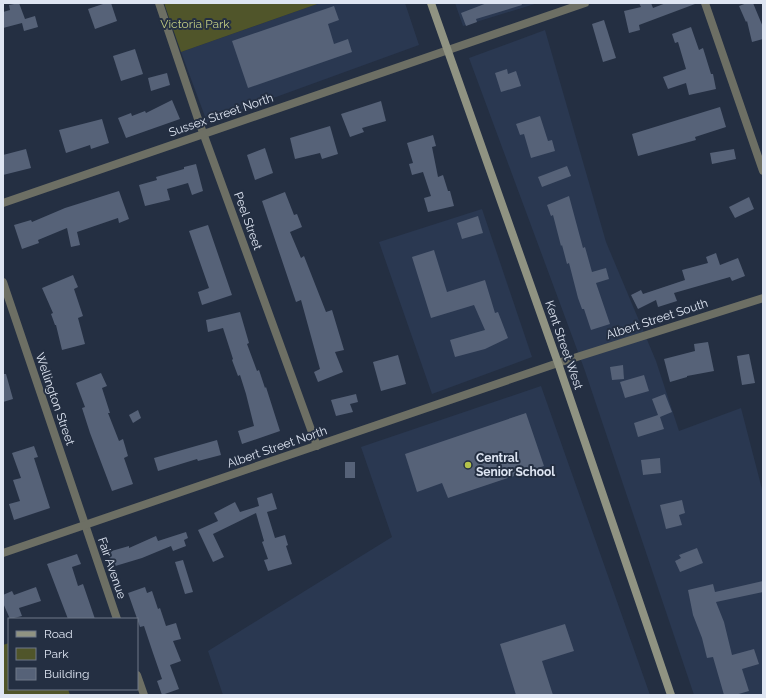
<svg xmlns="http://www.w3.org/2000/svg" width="766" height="698" font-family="Raleway,sans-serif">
	<rect width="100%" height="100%" fill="#242f42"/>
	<g fill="#2a3851">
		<path d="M320 3H405L419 45 207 122 181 52Z"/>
		<path d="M455 3H538L463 26Z"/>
		<path d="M545 30 606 242 656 361 679 431 741 408 763 493V695H694L585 371 469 58Z"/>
		<path d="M482 209 532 357 432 394 379 242Z"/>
		<path d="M541 386 650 695H223L208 651 392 537 361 447Z"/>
	</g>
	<g fill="#50552a">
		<path d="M164 3H320L181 52Z"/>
		<path d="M9 643V689H68L70 695H3V645Z"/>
	</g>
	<g fill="#566278">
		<path d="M19 3 25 19 35 16 38 27 24 31 22 23 3 28V12L10 10 9 5Z"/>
		<path d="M106 3H111L117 21 95 29 88 9Z"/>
		<path d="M487 3H521L522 5 476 19 477 22 466 26 461 13Z"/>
		<path d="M639 3H651L653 8 666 3 695 4 639 25 640 30 629 33 624 11 641 7Z"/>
		<path d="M747 3H753L763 27V39L752 42 747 21 746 22 739 6Z"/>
		<path d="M334 6 339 20 328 24 334 44 348 39 352 52 248 88 232 41Z"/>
		<path d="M604 20 616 58 603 62 592 24Z"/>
		<path d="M691 27 699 50 703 48 711 74H713L716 89 689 95 686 83 668 89 663 77 686 69 678 42 675 43 672 34Z"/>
		<path d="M135 49 143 74 121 81 113 56Z"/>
		<path d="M507 69 508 74 516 71 521 86 501 92 495 73Z"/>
		<path d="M167 73 170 85 151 91 148 78Z"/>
		<path d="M172 100 180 119 126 138 118 118 131 113 132 116 145 111 146 113Z"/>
		<path d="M381 101 386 121 362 128 364 132 350 137 341 114Z"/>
		<path d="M720 107 726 127 695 137 696 140 638 156 632 134Z"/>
		<path d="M540 116 548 141 552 140 555 151 531 158 524 134 520 135 516 124Z"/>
		<path d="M102 119 109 143 91 149 90 145 66 153 59 130Z"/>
		<path d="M330 126 338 154 322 159 320 153 295 159 290 138Z"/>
		<path d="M433 135 436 146 432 147 438 177 443 175 448 191H450L454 206 428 212 424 198 431 196 423 172 412 175 409 164 413 163 407 143Z"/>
		<path d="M265 148 273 173 255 180 247 155Z"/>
		<path d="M26 149 31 168 3 175V155Z"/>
		<path d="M734 149 736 159 712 164 710 153Z"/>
		<path d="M196 164 203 191 192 195 188 183 167 189 170 200 145 206 139 185 157 180 156 177 184 169V167Z"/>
		<path d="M567 166 571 176 542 187 538 177Z"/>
		<path d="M119 191 129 219 119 223 118 218 77 232 80 245 71 247 67 228 38 240 39 243 22 249 14 225 31 220 32 222 65 208Z"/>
		<path d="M285 192 294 215 297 214 302 227 290 232 301 258 304 256 326 312 332 310 344 350 335 352 343 372 318 382 314 372 320 369 301 300 296 302 262 201Z"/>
		<path d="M569 196 583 248 585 247 592 272 606 268 609 279 596 283 610 324 591 330 584 309H582L578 298 569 263 567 264 562 245 561 246 553 215 551 216 547 205Z"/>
		<path d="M749 197 754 209 735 218 729 207Z"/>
		<path d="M478 216 483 233 462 239 457 223Z"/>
		<path d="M208 225 232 295 202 305 198 292 209 288 189 231Z"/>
		<path d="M434 250 447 292 485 280 495 313 498 312 508 338 485 349 455 357 450 340 485 330 474 305 431 318 412 257Z"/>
		<path d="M716 253 720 265 738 258 745 276 732 281 730 277 674 293 677 301 658 307 656 300 638 309 631 295 641 290 643 294 685 280 682 270 708 263 706 257Z"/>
		<path d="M73 275 78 287 74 289 83 316 78 318 85 344 62 350 56 325H55L51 314 53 313 42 288Z"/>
		<path d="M240 312 249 343 247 344 257 371 259 370 265 388 266 387 280 431 242 444 238 431 254 426 246 394 240 375 238 376 232 360 233 359 223 328 208 332 206 320Z"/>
		<path d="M708 342 714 371 687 376V377L670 382 664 359 695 351 694 344Z"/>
		<path d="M749 354 755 383 742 385 737 356Z"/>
		<path d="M398 355 406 384 381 391 373 362Z"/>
		<path d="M623 365 624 379 612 380 610 367Z"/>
		<path d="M101 373 107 386 102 388 110 413H108L119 441 123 439 128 456 124 458 133 484 112 491 90 433 82 408 85 407 76 383Z"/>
		<path d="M3 374H6L13 399 3 402Z"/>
		<path d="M644 375 649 391 625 398 620 382Z"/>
		<path d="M356 394 358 402 350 404 353 412 336 416 331 400Z"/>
		<path d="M665 394 672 412 660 417 664 429 638 437 634 423 658 415 652 399Z"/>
		<path d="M138 410 141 418 133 423 129 415Z"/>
		<path d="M526 413 544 466 448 498 442 483 417 492 405 454Z"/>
		<path d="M217 440 221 455 198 461 197 459 158 471 154 458Z"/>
		<path d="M34 446 38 457 34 458 50 508 14 520 9 504 20 501 13 480 21 478 12 453Z"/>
		<path d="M660 458 661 473 643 475 641 460Z"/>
		<rect x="345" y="462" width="10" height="16"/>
		<path d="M272 493 277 509 267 512 275 538 285 535 288 545 286 546 292 564 268 571 264 560 268 559 262 542 264 541 256 513 213 534 224 557 213 562 198 530 218 521 214 513 235 502 240 512 259 506 257 498Z"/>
		<path d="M682 500 685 513 679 515 682 525 666 529 660 505Z"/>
		<path d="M186 532 188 538 184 540 186 546 173 551 171 546 142 558 112 567 108 552 129 546V548L156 536 158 541Z"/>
		<path d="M697 548 703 563 680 572 675 561 681 558 679 555Z"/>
		<path d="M77 554 81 564 72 567 78 586 83 584 95 619H68L47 564Z"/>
		<path d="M183 560 193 592 185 594 175 562Z"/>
		<path d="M763 581V592L716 602 724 622 732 655 754 649 759 664 742 669 749 691 735 695H724L713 657 707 658 702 638 693 615 688 590 713 584 715 592Z"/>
		<path d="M36 587 41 601 19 608 22 616 10 619 3 603V595L12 591 14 595Z"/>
		<path d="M145 587 147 593 152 591 158 609 160 608 166 626 176 623 181 639 173 641 181 661 170 665 179 689 162 695 157 681 162 679 153 653 144 626 140 627 128 593Z"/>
		<path d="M565 624 574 651 542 661 553 695H516L500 644Z"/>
	</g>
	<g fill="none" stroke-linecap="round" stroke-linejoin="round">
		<g stroke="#6d6f64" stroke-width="8">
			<path d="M159 3 198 119 317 446"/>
			<path d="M705 3 763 171"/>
			<path d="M3 203 585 3"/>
			<path d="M3 282 117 619"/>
			<path d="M3 553 558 363 763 298"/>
			<path d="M137 675 144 695"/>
		</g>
		<path stroke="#909382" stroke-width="8" d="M431 3 558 363 671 695"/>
	</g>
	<circle fill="#b4c24a" stroke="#242f42" stroke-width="1.5" cx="468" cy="465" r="4"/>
	<g text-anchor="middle" stroke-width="4" stroke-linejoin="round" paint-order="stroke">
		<g font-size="12" fill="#c2cd83" stroke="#242f42">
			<text x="195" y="28">Victoria Park</text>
		</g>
		<g font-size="12" fill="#dee5f2" stroke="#242f42">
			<text transform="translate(221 115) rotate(-19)" y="4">Sussex Street North</text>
			<text transform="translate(248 221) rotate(70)" y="4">Peel Street</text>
			<text transform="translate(657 319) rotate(-18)" y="4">Albert Street South</text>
			<text transform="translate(564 345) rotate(71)" y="4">Kent Street West</text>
			<text transform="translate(55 399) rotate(71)" y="4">Wellington Street</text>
			<text transform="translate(277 447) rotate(-19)" y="4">Albert Street North</text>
			<text transform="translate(112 568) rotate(71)" y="4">Fair Avenue</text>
		</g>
		<g font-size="12" font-weight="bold" fill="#dee5f2" stroke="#242f42" text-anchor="start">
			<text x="476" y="462">Central<tspan x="476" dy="14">Senior School</tspan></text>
		</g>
	</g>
	<rect width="766" height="698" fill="none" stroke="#dee5f2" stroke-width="8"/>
	<rect x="8" y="618" width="130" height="72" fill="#242f42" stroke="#6e7888"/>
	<rect x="16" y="631" width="20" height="6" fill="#909382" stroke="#6e7888"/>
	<text x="44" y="638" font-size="12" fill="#dee5f2">Road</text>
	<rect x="16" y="648" width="20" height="12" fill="#50552a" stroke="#6e7888"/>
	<text x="44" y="658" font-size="12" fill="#dee5f2">Park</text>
	<rect x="16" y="668" width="20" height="12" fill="#566278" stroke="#6e7888"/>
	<text x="44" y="678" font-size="12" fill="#dee5f2">Building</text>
</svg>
